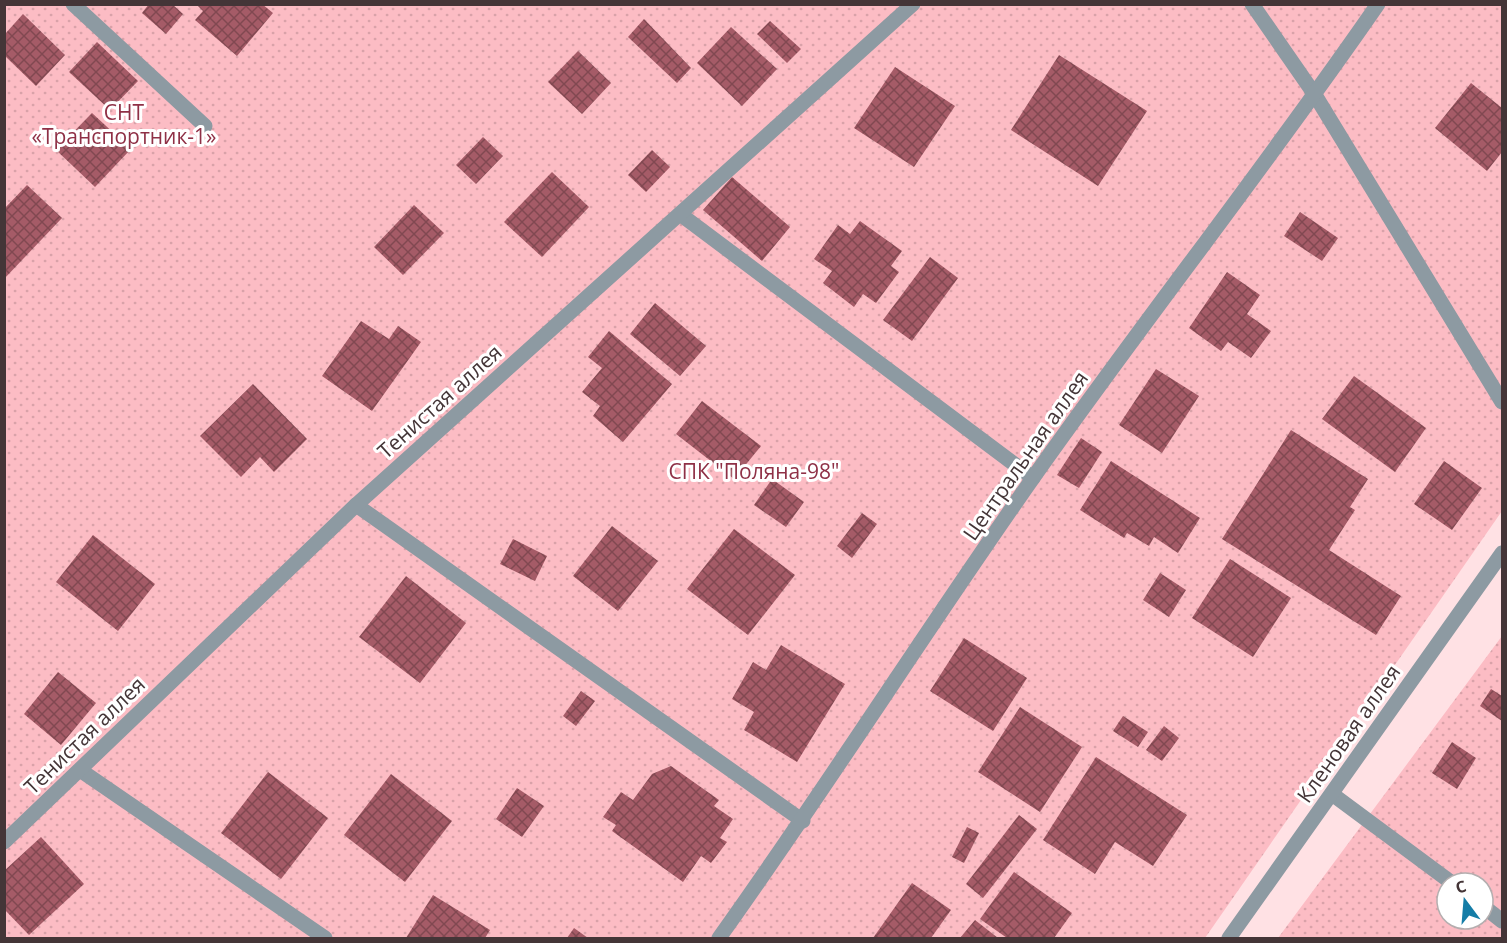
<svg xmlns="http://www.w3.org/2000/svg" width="1507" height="943" font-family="'Open Sans',sans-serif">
	<defs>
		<pattern id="garden-dots" width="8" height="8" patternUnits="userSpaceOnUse" patternTransform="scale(1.5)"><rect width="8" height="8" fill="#fcbcc4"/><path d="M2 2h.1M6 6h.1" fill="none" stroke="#d9a2a9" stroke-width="1.8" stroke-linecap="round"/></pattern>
		<pattern id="building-cross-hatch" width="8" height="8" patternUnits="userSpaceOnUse" patternTransform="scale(1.5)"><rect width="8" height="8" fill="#a55b67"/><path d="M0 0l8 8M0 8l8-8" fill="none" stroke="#814851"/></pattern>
	</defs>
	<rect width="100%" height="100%" fill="#ffe1e4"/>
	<g fill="url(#garden-dots)" fill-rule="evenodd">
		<path d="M5 5H1502V511L1205 938H5Z"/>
		<path d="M1502 636V938H1278ZM1447 883H1483V919H1447Z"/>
	</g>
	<g fill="url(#building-cross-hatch)">
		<path d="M149 4H172L183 14 166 34 142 13Z"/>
		<path d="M196 4H262L273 13 237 56 195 20 203 11Z"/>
		<path d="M23 14 65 55 36 86 5 56V34Z"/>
		<path d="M644 19 691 68 677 83 628 37Z"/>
		<path d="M770 21 801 49 787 63 757 34Z"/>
		<path d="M731 27 777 69 742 106 697 63Z"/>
		<path d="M97 42 138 81 110 110 69 72Z"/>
		<path d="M578 51 611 83 582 114 548 82Z"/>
		<path d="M1059 55 1147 111 1098 186 1011 130Z"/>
		<path d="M895 67 955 106 914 167 854 128Z"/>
		<path d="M1471 83 1502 108V152L1487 171 1435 128Z"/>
		<path d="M92 113 131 149 95 187 56 150Z"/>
		<path d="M483 137 503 156 476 184 456 165Z"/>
		<path d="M652 150 670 167 646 192 628 175Z"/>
		<path d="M552 172 589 207 542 257 504 222Z"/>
		<path d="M732 177 790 227 762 261 703 210Z"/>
		<path d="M27 185 62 218 4 279V209Z"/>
		<path d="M414 205 444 233 403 275 374 247Z"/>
		<path d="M1300 212 1338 238 1322 261 1284 236Z"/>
		<path d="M860 221 902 251 891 266 899 272 876 303 863 294 854 307 823 283 832 271 814 259 838 225 850 234Z"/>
		<path d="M930 257 958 278 912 341 883 320Z"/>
		<path d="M1227 272 1260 295 1247 314 1271 331 1251 358 1228 342 1221 351 1189 328Z"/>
		<path d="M655 303 706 346 680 376 630 334Z"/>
		<path d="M361 321 389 339 398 326 421 342 372 411 322 376Z"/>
		<path d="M609 331 672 384 623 442 593 416 600 406 582 392 602 368 588 357Z"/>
		<path d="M1156 369 1199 396 1162 453 1119 425Z"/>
		<path d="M1354 376 1426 428 1395 472 1322 419Z"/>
		<path d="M253 384 307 439 274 472 260 457 241 477 200 436Z"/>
		<path d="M702 401 761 446 734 479 676 434Z"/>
		<path d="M1291 430 1368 479 1350 507 1355 510 1329 550 1401 596 1376 635 1222 539Z"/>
		<path d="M1081 438 1102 452 1079 488 1057 475Z"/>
		<path d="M1111 461 1200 518 1178 553 1154 537 1149 546 1127 533 1124 538 1080 510Z"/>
		<path d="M1444 461 1482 488 1452 530 1414 504Z"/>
		<path d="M772 479 804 502 786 527 754 505Z"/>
		<path d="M862 513 877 524 852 558 837 546Z"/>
		<path d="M612 526 658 561 618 611 573 576Z"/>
		<path d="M734 529 795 575 748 635 687 589Z"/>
		<path d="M93 535 155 584 118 631 56 582Z"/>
		<path d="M513 539 547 556 535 581 500 564Z"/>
		<path d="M1230 559 1291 598 1253 657 1192 618Z"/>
		<path d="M1160 573 1186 590 1169 617 1143 600Z"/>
		<path d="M406 576 466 623 420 683 359 637Z"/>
		<path d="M964 638 1027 678 993 731 930 691Z"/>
		<path d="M781 645 845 684 797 762 744 730 754 712 732 699 753 662 766 670Z"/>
		<path d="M58 672 96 703 61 745 24 714Z"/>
		<path d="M1491 689 1502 696V721L1480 706Z"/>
		<path d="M581 691 595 701 576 726 563 716Z"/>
		<path d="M1020 707 1082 747 1040 812 978 772Z"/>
		<path d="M1123 716 1148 732 1138 747 1113 731Z"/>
		<path d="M1164 726 1179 738 1162 761 1146 750Z"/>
		<path d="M1452 742 1476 758 1457 789 1432 773Z"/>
		<path d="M1096 757 1187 815 1153 866 1115 842 1095 874 1043 840Z"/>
		<path d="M671 766 719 800 714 806 733 819 720 838 727 842 711 863 701 856 683 882 612 831 616 825 603 817 621 792 633 800 652 774Z"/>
		<path d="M268 772 328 818 281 879 221 833Z"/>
		<path d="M391 774 452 821 405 882 344 835Z"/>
		<path d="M517 788 544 806 522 837 496 819Z"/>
		<path d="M1019 815 1037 829 983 898 966 884Z"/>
		<path d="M967 827 979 833 964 863 952 857Z"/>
		<path d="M41 837 84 884 29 935 4 909V871Z"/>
		<path d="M1014 872 1072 913 1054 938H1007L980 919Z"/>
		<path d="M912 883 951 910 931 938H873Z"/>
		<path d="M433 895 490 930 485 938H406Z"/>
		<path d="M975 920 998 938H960Z"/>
		<path d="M574 928 588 938H567Z"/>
	</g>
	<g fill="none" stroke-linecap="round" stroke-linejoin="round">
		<g stroke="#8d9aa2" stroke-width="15">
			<path d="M73 4 205 126"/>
			<path d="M1252 4 1315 95 1502 402"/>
			<path d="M680 214 1033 478"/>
			<path d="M356 505 803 821"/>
			<path d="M80 770 325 938"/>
			<path d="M1332 794 1452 883"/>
			<path d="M4 842 356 505 913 4"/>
			<path d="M1483 906 1502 921"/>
			<path d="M719 938C827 787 926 630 1033 478 1145 319 1267 165 1378 4"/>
			<path d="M1229 938 1502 553"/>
		</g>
	</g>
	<g text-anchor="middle" stroke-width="6" stroke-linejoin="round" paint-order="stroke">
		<g font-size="21" fill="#8f3046" stroke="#fff">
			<text x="124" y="120">СНТ<tspan x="124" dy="24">«Транспортник-1»</tspan></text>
			<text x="754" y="479">СПК "Поляна-98"</text>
		</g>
		<g font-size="21" fill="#443537" stroke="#fff">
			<text transform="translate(440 402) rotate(-42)" y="7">Тенистая аллея</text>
			<text transform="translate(1026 456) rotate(-55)" y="7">Центральная аллея</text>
			<text transform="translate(1349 734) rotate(-55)" y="7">Кленовая аллея</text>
			<text transform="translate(85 736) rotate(-44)" y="7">Тенистая аллея</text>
		</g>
	</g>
	<rect width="1507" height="943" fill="none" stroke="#443537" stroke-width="12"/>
	<g transform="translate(1465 901) rotate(344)"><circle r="28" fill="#ffffff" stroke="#b4aeaf" stroke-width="1.5"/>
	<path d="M0-4.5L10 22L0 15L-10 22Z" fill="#157da7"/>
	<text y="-9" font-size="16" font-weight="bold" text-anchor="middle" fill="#443537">С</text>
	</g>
</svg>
